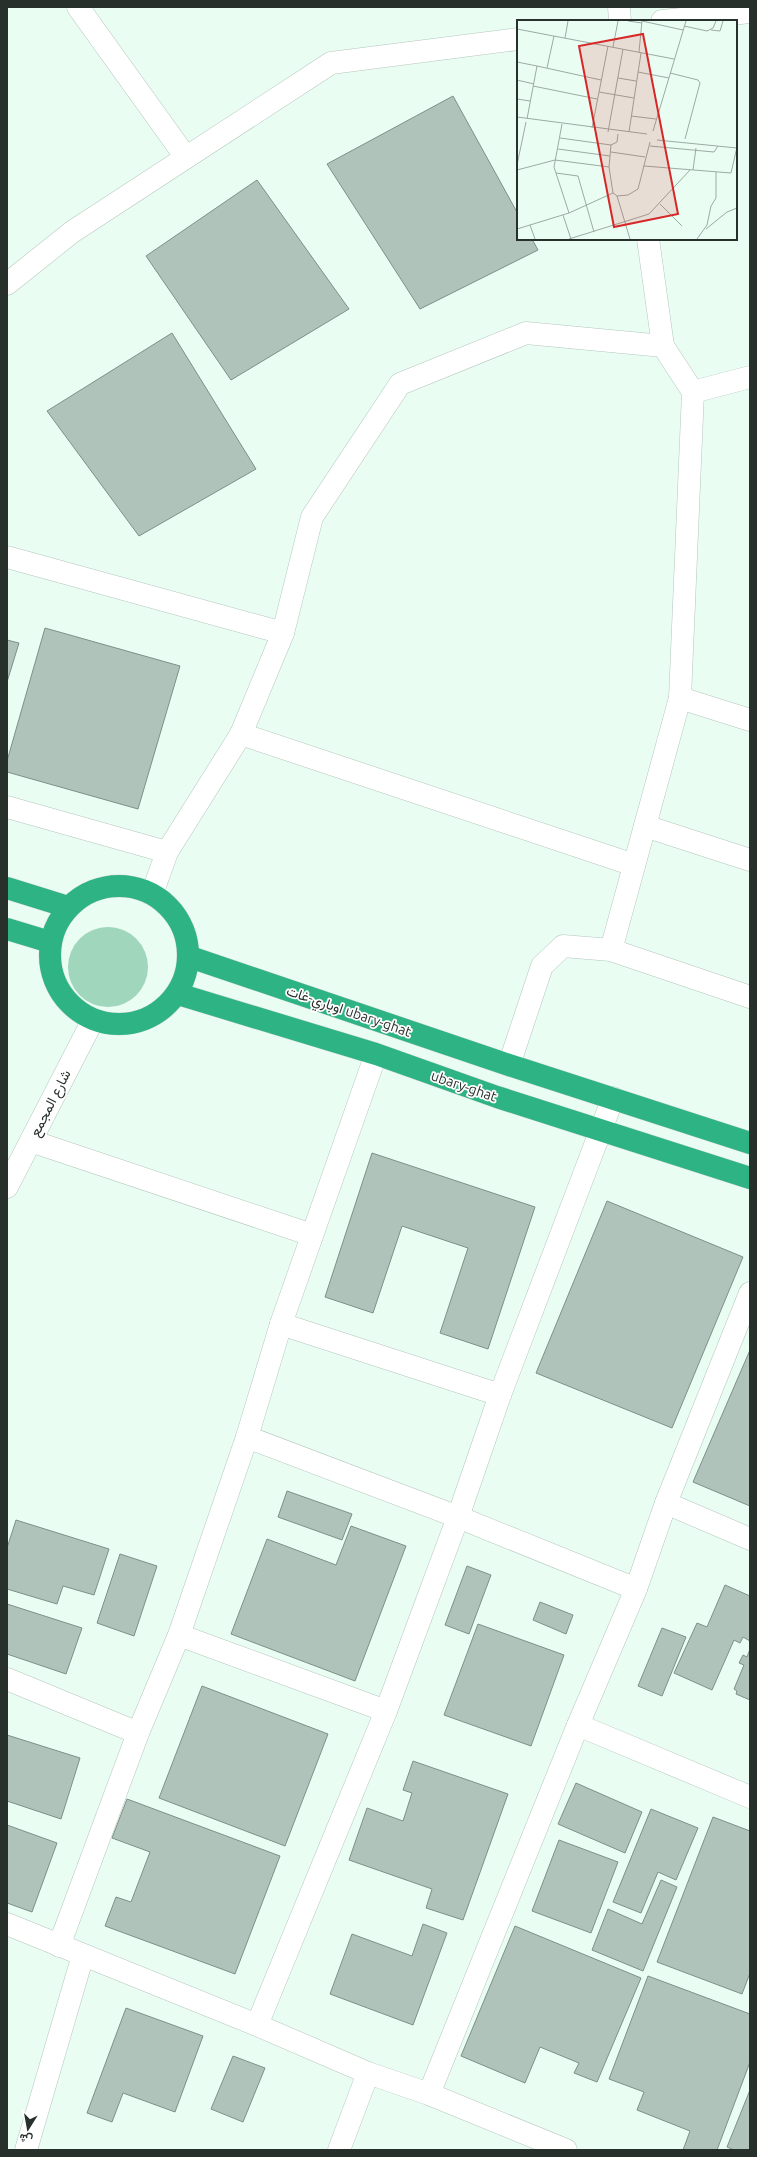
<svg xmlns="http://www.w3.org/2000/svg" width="757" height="2157" font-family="Ubuntu,Vazirmatn,sans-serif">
	<rect width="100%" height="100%" fill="#eafdf3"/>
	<circle fill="#9fd6bc" cx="108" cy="967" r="40"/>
	<g fill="#b0c3ba" stroke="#7e9087">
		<path d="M453 96 518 214V239H532L538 250 420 309 327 164Z"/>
		<path d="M257 180 349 309 231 380 146 256Z"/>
		<path d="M172 333 256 469 139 536 47 411Z"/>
		<path d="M45 628 180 666 138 809 7 772V761Z"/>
		<path d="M7 640 19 643 7 682Z"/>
		<path d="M372 1153 535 1207 488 1349 440 1333 468 1248 402 1226 373 1313 325 1297Z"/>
		<path d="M607 1201 743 1257 672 1428 536 1373Z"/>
		<path d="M750 1350V1506L693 1482Z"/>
		<path d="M287 1491 352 1514 342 1540 278 1517Z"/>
		<path d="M16 1520 109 1549 94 1595 63 1586 57 1604 7 1589V1548Z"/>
		<path d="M351 1526 406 1546 355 1681 231 1634 267 1539 336 1565Z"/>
		<path d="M120 1554 157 1566 134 1636 97 1623Z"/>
		<path d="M467 1566 491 1575 469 1634 445 1625Z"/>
		<path d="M725 1585 750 1596V1641L743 1637 740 1643 734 1640 712 1690 674 1673 697 1623 707 1627Z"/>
		<path d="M540 1602 573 1615 566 1634 533 1620Z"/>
		<path d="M7 1604 82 1628 66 1674 7 1654Z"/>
		<path d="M478 1624 564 1655 531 1746 444 1715Z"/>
		<path d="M662 1628 686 1637 662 1696 638 1686Z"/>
		<path d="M750 1649V1700L736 1694 737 1691 734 1689 744 1665 739 1663 743 1655 747 1657Z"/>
		<path d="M202 1686 328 1734 285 1846 159 1798Z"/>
		<path d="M7 1735 80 1758 61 1819 7 1801Z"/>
		<path d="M413 1761 508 1794 463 1920 426 1908 432 1889 349 1860 367 1808 403 1821 412 1793 403 1790Z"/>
		<path d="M576 1783 642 1812 625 1853 558 1824Z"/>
		<path d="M127 1799 280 1856 235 1974 105 1926 116 1897 131 1902 150 1852 112 1838Z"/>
		<path d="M651 1809 698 1828 676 1880 658 1872 641 1913 613 1902Z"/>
		<path d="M713 1817 750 1831V1973L742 1994 657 1962Z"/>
		<path d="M7 1825 57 1843 32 1912 7 1903Z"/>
		<path d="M559 1840 618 1862 591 1933 532 1911Z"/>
		<path d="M661 1880 677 1887 643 1971 592 1950 608 1909 642 1924Z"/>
		<path d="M423 1924 447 1933 413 2025 330 1994 352 1934 412 1956Z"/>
		<path d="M515 1926 641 1978 597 2082 574 2073 579 2063 540 2047 525 2083 461 2056Z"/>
		<path d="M648 1976 750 2014V2062L717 2150H683L690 2131 637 2110 644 2092 609 2079Z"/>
		<path d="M126 2008 203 2036 175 2112 123 2093 112 2122 87 2113Z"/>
		<path d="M233 2056 265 2068 243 2122 211 2109Z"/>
		<path d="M750 2090V2150H734L727 2147Z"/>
	</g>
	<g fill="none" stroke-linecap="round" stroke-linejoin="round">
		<g stroke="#b4c7bd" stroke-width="23">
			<g id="minor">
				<path d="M78 7 185 156"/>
				<path d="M619 7 620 21"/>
				<path d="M662 21 750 12"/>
				<path d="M648 239 663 346"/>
				<path d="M7 284 72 232 331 63 518 39"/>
				<path d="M693 392 750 377"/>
				<path d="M7 557 283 633"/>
				<path d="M680 698 750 720"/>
				<path d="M241 734 634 865"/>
				<path d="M7 807 167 852"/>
				<path d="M645 826 750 860"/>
				<path d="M152 894 167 852 241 734 283 633 312 517 400 384 526 333 663 346 693 392 680 698 611 950"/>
				<path d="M509 1065 542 966 563 946 611 950 750 997"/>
				<path d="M31 1141 312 1235"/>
				<path d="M7 1187 93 1020"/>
				<path d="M281 1324 500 1395"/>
				<path d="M247 1437 458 1517 636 1589"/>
				<path d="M666 1503 750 1539"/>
				<path d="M179 1635 386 1711"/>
				<path d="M7 1679 138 1733"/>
				<path d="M578 1725 750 1797"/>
				<path d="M7 1924 257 2025 368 2073 429 2094 566 2150"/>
				<path d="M59 1946 138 1733 179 1635 247 1437 281 1324 376 1054"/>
				<path d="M257 2025 386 1711 458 1517 500 1395 613 1098"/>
				<path d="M429 2094 578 1725 636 1589 666 1503 750 1293"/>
				<path d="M26 2150 83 1955"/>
				<path d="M339 2150 368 2073"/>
			</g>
		</g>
		<g stroke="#dddedd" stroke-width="23">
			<g id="highway">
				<circle cx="119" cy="955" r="69"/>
				<path d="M7 888 68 907"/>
				<path d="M7 929 50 942"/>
				<path d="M190 957 509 1065 750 1143"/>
				<path d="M178 994 376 1054 497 1097 750 1178"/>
			</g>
		</g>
		<use href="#minor" stroke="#fff" stroke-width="22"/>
		<use href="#highway" stroke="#2eb484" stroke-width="22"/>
	</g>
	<g text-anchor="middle" stroke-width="3.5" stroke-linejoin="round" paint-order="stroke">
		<g font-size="14" fill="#28302c" stroke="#fff">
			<text transform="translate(349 1011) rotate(19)" y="5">اوباري-غات ubary-ghat</text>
			<text transform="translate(464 1086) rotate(19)" y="5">ubary-ghat</text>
			<text transform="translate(50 1103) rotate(-63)" y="5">شارع المجمع</text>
		</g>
	</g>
	<g transform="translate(517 20)">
		<rect width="220" height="220" fill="#eafdf3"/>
		<path fill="none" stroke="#9caba3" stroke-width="1" d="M111 1 125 3M125 1 166 10M167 6 190 11 196 8 199 1M0 9 157 39M194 10 203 11 206 1M48 18 51 1M96 27 101 1M122 32 125 1M0 42 20 46M30 48 37 16M121 52 152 58M153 53 181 60 183 63 168 119M101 58 119 61M0 60 17 64M16 66 80 79M82 72 117 78M0 79 13 81M114 96 139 99M0 97 130 114M10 99 20 46 84 60M45 104 37 147 52 193 96 173M75 108 91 26M136 111 169 1M91 112 106 29M112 112 124 33M43 118 94 125 100 122 101 114M140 120 220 128M94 125 92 147 96 173 100 176 111 175 121 169 133 122M133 126 197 132 201 126M41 129 93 136M94 132 128 137M0 145 9 102M127 146 214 153 220 127M0 150 38 140 92 147M176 150 179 128M39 153 61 156 77 212M100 176 113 219M143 184 165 206M46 195 54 219M13 205 18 219M0 209 52 193M189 209 210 192 220 188M52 219 132 194 173 150M180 219 190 205 194 186 199 178V152"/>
		<path fill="#d62828" fill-opacity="0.15" stroke="#d62828" stroke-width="2" d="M126 14 161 194 97 207 62 26Z"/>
		<rect width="220" height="220" fill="none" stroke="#28302c" stroke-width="2"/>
	</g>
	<rect width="757" height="2157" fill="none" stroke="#28302c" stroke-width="16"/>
	<g transform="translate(28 2129) rotate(191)" stroke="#ffffff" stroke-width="3" paint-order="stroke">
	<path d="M0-3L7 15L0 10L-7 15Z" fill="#28302c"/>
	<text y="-6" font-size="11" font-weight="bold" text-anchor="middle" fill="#28302c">ش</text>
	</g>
</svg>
